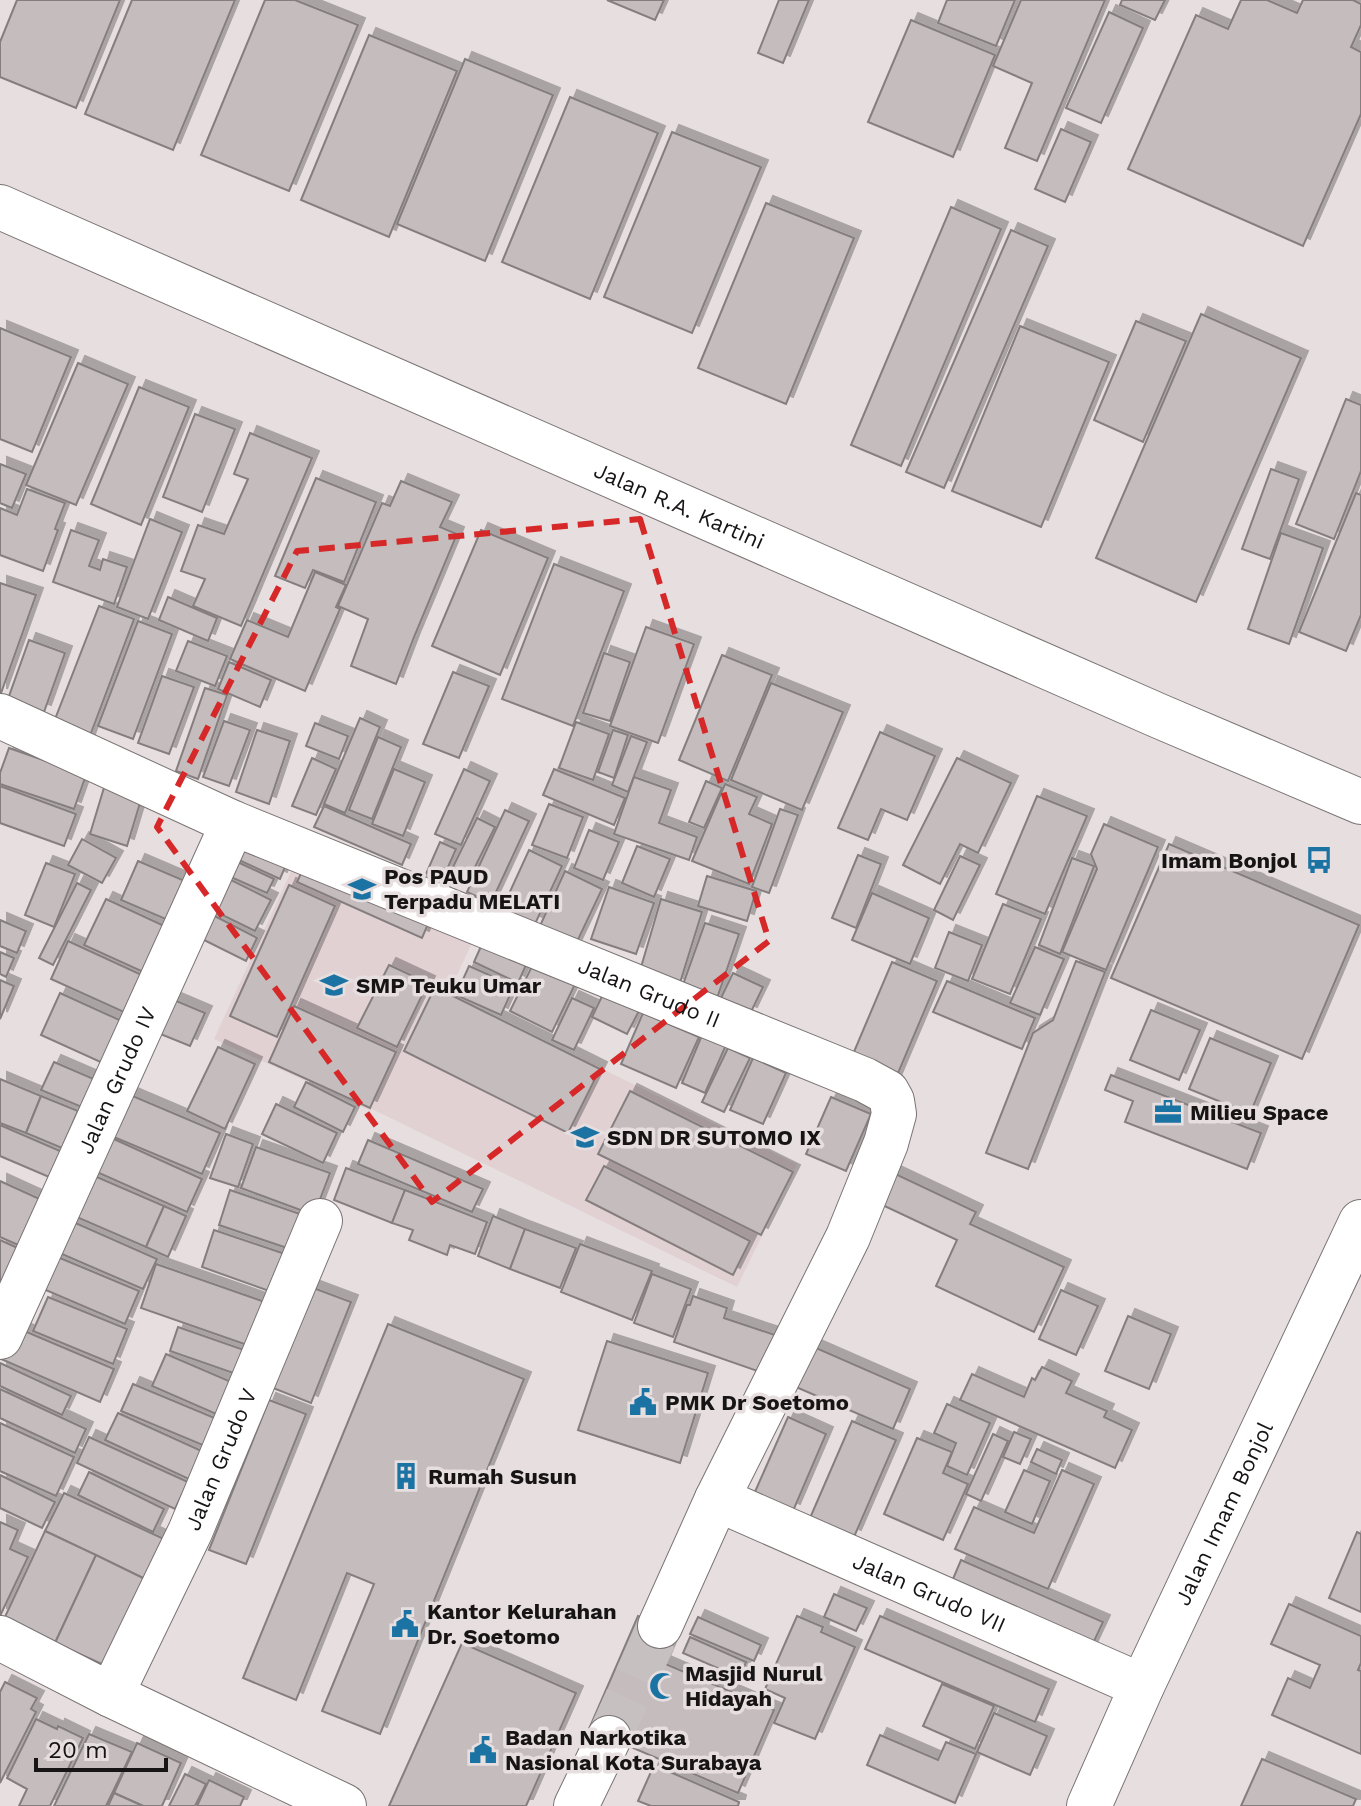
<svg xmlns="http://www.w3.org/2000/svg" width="1361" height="1806" font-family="'Work Sans',sans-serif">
	<defs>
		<filter id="shadow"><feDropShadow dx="7" dy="-7" stdDeviation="0" flood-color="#0004"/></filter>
	</defs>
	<rect width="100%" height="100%" fill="#e6dedf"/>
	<path fill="#e2d1d3" d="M299 854 477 932 450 990 431 982 387 1076 432 986 797 1164 737 1287 372 1109 371 1111 214 1039Z"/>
	<g fill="#c4bcbd" stroke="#857e7f" stroke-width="2" filter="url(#shadow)">
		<path d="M17 0H120L76 108 0 77V42Z"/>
		<path d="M132 0H235L173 150 85 114Z"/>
		<path d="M265 0H295L358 25 289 191 201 155Z"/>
		<path d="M607 0H664L655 20Z"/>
		<path d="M779 0H809L783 63 758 53Z"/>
		<path d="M947 0H1015L996 46 938 23Z"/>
		<path d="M1021 0H1105L1037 161 1005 148 1032 83 993 66Z"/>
		<path d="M1122 0H1165L1155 20 1120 5Z"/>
		<path d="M1241 0H1267L1297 13 1303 0H1353L1361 4V25L1351 47 1361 52V114L1303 246 1128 169 1196 15 1228 29Z"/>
		<path d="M1109 12 1143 28 1101 123 1066 108Z"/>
		<path d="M911 20 995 55 953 157 868 122Z"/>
		<path d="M369 35 457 71 389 237 301 200Z"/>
		<path d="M465 59 553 95 485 261 397 224Z"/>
		<path d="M570 97 658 133 590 299 502 262Z"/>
		<path d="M1061 129 1091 142 1065 202 1035 189Z"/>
		<path d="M672 132 761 167 692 333 604 297Z"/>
		<path d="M766 203 854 238 786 404 698 368Z"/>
		<path d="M951 207 1001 229 901 466 851 445Z"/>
		<path d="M1011 230 1048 246 944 488 906 472Z"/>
		<path d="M1201 314 1301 358 1196 602 1096 558Z"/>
		<path d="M1136 321 1186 341 1143 442 1094 420Z"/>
		<path d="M1020 326 1109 362 1041 527 952 491Z"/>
		<path d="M0 328 71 357 32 452 0 439Z"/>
		<path d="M78 363 128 384 76 505 26 485Z"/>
		<path d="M139 387 189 407 141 525 91 504Z"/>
		<path d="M1346 399 1361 405V471L1334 539 1296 524Z"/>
		<path d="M195 414 235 429 202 512 163 497Z"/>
		<path d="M250 433 312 458 241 626 193 606 205 579 181 571 198 525 224 534 248 479 234 474Z"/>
		<path d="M0 464 26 474 12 508 0 503Z"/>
		<path d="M1271 469 1299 479 1270 559 1242 549Z"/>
		<path d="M316 478 376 502 344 582 313 570 305 588 275 576Z"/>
		<path d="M401 481 452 502 440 527 457 534 414 637 396 684 351 666 368 619 338 606 382 503 390 506Z"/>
		<path d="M27 489 65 503 55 529 58 530 43 571 0 555V508L17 515Z"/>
		<path d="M1356 493 1361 495V615L1346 651 1299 632Z"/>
		<path d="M150 519 182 532 148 619 117 607Z"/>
		<path d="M71 530 99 540 89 566 100 570 103 559 127 567 114 604 53 582Z"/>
		<path d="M481 530 548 558 500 675 432 646Z"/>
		<path d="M1281 533 1323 548 1289 644 1248 629Z"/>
		<path d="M554 564 624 591 573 726 502 699Z"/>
		<path d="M315 572 346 585 336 607 340 609 305 691 230 659 247 620 288 637Z"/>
		<path d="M0 583 36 595 0 696Z"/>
		<path d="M168 597 217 618 208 641 159 620Z"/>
		<path d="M99 606 134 619 88 741 52 727Z"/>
		<path d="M138 621 172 634 133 739 98 726Z"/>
		<path d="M646 627 694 644 658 743 610 726Z"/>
		<path d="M29 640 65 653 44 712 8 699Z"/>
		<path d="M188 641 227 656 215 686 176 671Z"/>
		<path d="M604 653 630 662 610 721 583 713Z"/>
		<path d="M722 655 772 675 728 781 679 760Z"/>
		<path d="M229 662 271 680 260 707 218 689Z"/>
		<path d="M453 672 489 686 459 758 423 744Z"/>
		<path d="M162 676 194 687 169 754 138 743Z"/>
		<path d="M771 683 843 712 802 810 731 780Z"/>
		<path d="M205 688 227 695 198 779 176 771Z"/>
		<path d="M360 718 380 727 345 813 324 804Z"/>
		<path d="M224 721 250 730 229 786 203 777Z"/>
		<path d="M576 722 609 734 593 780 559 768Z"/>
		<path d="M315 723 348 736 339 759 306 746Z"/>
		<path d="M257 730 290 741 269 804 236 792Z"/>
		<path d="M613 730 628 735 614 778 598 772Z"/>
		<path d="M880 732 935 756 907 820 881 809 868 840 838 828Z"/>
		<path d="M631 736 647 742 628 792 612 785Z"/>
		<path d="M378 737 401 747 372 819 349 810Z"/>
		<path d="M9 748 86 775 74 809 0 784V773Z"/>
		<path d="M312 758 336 769 316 815 292 806Z"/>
		<path d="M957 758 1011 783 978 853 960 844 940 884 903 865Z"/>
		<path d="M394 769 425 782 403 836 372 824Z"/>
		<path d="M464 769 490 781 461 845 435 834Z"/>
		<path d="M554 769 625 798 614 825 543 795Z"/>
		<path d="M634 777 671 790 659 823 697 837 689 860 614 834Z"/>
		<path d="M106 781 143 793 127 846 90 834Z"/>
		<path d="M706 781 722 788 704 828 689 822Z"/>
		<path d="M725 784 757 797 749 814 772 824 749 884 692 861Z"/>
		<path d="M0 786 76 814 64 846 0 823Z"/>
		<path d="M1037 796 1087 816 1045 914 996 894Z"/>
		<path d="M549 804 583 817 567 858 532 845Z"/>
		<path d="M324 806 411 844 402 865 314 827Z"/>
		<path d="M780 809 798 815 769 893 752 887Z"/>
		<path d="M505 810 529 821 491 903 467 892Z"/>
		<path d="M477 818 495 827 467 883 449 875Z"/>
		<path d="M1104 824 1158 847 1106 970 1062 952 1097 869 1091 854Z"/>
		<path d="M242 830 291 853 280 879 230 856Z"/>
		<path d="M589 830 619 842 603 880 574 868Z"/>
		<path d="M82 839 116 858 102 883 68 865Z"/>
		<path d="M440 842 456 849 438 890 422 883Z"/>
		<path d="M1169 844 1359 925 1302 1059 1111 978Z"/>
		<path d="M637 846 670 859 654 897 622 883Z"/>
		<path d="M529 850 562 866 535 924 502 909Z"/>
		<path d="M858 855 881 864 856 928 832 918Z"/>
		<path d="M960 856 980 865 953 920 934 910Z"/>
		<path d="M1072 858 1094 866 1060 954 1039 945Z"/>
		<path d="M231 859 274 879 267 893 224 874Z"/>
		<path d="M307 860 432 915 422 938 297 882Z"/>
		<path d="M138 861 192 884 175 923 121 900Z"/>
		<path d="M46 863 75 874 54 927 25 915Z"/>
		<path d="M565 871 602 889 575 946 539 928Z"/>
		<path d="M707 876 756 891 747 921 698 906Z"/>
		<path d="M225 877 271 900 255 931 210 909Z"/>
		<path d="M77 883 91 890 53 965 39 958Z"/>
		<path d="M289 885 335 906 277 1037 230 1016Z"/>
		<path d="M609 887 654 903 636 954 591 939Z"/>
		<path d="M872 893 929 918 910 964 852 940Z"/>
		<path d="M106 899 173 930 152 976 84 945Z"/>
		<path d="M661 899 702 912 679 986 639 974Z"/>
		<path d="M1003 904 1041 919 1010 994 972 979Z"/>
		<path d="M205 911 257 938 246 961 192 934Z"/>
		<path d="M0 920 26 931 17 953 0 946Z"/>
		<path d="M705 923 739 934 715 1004 680 993Z"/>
		<path d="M949 932 982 945 968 981 935 968Z"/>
		<path d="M486 935 530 956 518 983 474 962Z"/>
		<path d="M68 941 144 976 126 1013 51 979Z"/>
		<path d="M1035 947 1064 959 1040 1015 1010 1003Z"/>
		<path d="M0 952 14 958 6 977 0 974Z"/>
		<path d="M536 958 578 978 552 1032 510 1011Z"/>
		<path d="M1076 961 1105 972 1028 1169 986 1153 1033 1033 1053 1020Z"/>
		<path d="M892 962 937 981 893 1085 848 1066Z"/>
		<path d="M389 965 428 983 397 1047 357 1028Z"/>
		<path d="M469 966 514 986 501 1015 456 995Z"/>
		<path d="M733 973 763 987 750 1014 720 1000Z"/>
		<path d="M0 980 14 986 0 1019Z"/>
		<path d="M947 981 1035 1018 1022 1049 933 1012Z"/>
		<path d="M435 987 600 1069 568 1133 404 1051Z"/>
		<path d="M605 990 641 1007 627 1034 592 1017Z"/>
		<path d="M60 993 126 1023 107 1065 41 1035Z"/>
		<path d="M167 997 205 1013 190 1046 153 1031Z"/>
		<path d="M572 998 594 1008 574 1050 552 1040Z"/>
		<path d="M294 1006 396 1052 370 1108 269 1062Z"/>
		<path d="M1151 1010 1200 1030 1179 1080 1130 1060Z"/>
		<path d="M643 1013 699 1037 676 1088 621 1064Z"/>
		<path d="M702 1035 726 1045 705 1093 682 1083Z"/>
		<path d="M1210 1038 1271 1063 1250 1114 1189 1089Z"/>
		<path d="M218 1047 255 1064 225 1129 187 1111Z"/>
		<path d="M728 1048 750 1058 724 1112 702 1102Z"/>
		<path d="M753 1058 786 1073 763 1124 730 1110Z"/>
		<path d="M54 1062 96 1080 84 1108 41 1090Z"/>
		<path d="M1111 1075 1261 1133 1247 1169 1125 1122 1133 1101 1105 1090Z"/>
		<path d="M0 1079 41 1096 26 1133 0 1123Z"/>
		<path d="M306 1082 355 1107 343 1132 294 1107Z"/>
		<path d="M630 1091 793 1172 761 1235 598 1154Z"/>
		<path d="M128 1094 220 1133 202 1174 109 1135Z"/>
		<path d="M41 1096 78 1111 62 1148 26 1133Z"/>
		<path d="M831 1097 871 1114 846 1171 806 1154Z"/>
		<path d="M276 1104 337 1133 323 1163 262 1134Z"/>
		<path d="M0 1125 67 1154 56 1180 0 1156Z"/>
		<path d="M226 1134 253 1144 238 1187 210 1178Z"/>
		<path d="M105 1135 202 1179 187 1212 90 1169Z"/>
		<path d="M368 1140 483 1189 472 1212 358 1164Z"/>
		<path d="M256 1147 330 1173 314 1215 241 1188Z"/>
		<path d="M604 1166 750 1241 733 1275 586 1200Z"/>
		<path d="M346 1168 405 1190 392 1223 334 1200Z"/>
		<path d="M887 1170 976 1212 970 1224 1064 1267 1034 1332 936 1286 957 1240 878 1203Z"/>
		<path d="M83 1171 164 1206 146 1247 65 1212Z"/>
		<path d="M0 1181 55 1206 34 1252 0 1237Z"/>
		<path d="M230 1190 300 1214 287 1248 219 1225Z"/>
		<path d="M405 1190 487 1222 475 1254 450 1245 447 1255 409 1240 413 1230 392 1223Z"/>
		<path d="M164 1206 186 1216 168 1257 146 1247Z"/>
		<path d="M493 1216 525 1229 510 1269 478 1256Z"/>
		<path d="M62 1217 157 1259 143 1289 48 1248Z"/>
		<path d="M525 1229 576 1248 560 1288 510 1269Z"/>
		<path d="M214 1230 285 1254 272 1292 202 1267Z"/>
		<path d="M0 1240 20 1249 0 1288Z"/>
		<path d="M580 1244 652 1271 632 1320 561 1292Z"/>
		<path d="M48 1253 139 1291 125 1324 34 1285Z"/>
		<path d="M156 1264 265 1302 250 1346 141 1308Z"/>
		<path d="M652 1274 691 1289 673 1337 634 1323Z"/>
		<path d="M308 1286 351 1302 311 1403 268 1386Z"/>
		<path d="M1061 1290 1098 1306 1076 1355 1039 1339Z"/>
		<path d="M693 1296 727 1308 724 1318 778 1336 766 1374 674 1342 687 1305H690Z"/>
		<path d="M48 1297 127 1329 113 1364 33 1331Z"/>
		<path d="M1128 1316 1171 1334 1149 1389 1105 1371Z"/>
		<path d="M388 1324 524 1379 380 1734 322 1711 374 1584 347 1573 296 1700 243 1678Z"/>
		<path d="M15 1327 114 1369 100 1402 1 1359Z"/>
		<path d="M178 1327 247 1351 239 1375 170 1351Z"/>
		<path d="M607 1341 708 1373 680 1463 578 1430Z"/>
		<path d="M807 1344 910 1389 893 1429 789 1384Z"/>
		<path d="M166 1354 236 1384 223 1417 152 1386Z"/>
		<path d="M0 1363 71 1396 62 1415 0 1386Z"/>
		<path d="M1042 1367 1072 1381 1066 1393 1107 1411 1104 1417 1132 1430 1115 1468 960 1400 972 1374 1024 1397 1032 1378 1035 1380Z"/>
		<path d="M133 1384 217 1419 205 1446 121 1411Z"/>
		<path d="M0 1389 86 1429 75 1453 0 1418Z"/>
		<path d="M269 1400 306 1414 246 1564 209 1550Z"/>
		<path d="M947 1404 990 1423 967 1475 947 1466 956 1443 934 1433Z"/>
		<path d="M118 1413 206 1453 193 1481 105 1440Z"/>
		<path d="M788 1417 826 1434 793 1511 754 1494Z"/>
		<path d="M852 1421 896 1440 854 1537 810 1518Z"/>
		<path d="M0 1423 74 1457 56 1496 0 1471Z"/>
		<path d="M1014 1432 1031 1439 1020 1464 1003 1457Z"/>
		<path d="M993 1434 1008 1441 981 1501 966 1494Z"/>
		<path d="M89 1437 188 1482 175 1509 77 1463Z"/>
		<path d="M917 1438 952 1452 943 1473 968 1484 943 1540 884 1514Z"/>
		<path d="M1037 1449 1062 1460 1056 1474 1031 1462Z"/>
		<path d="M1024 1470 1050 1481 1032 1524 1005 1512Z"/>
		<path d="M1062 1470 1094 1484 1048 1589 955 1549 974 1507 1034 1533Z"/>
		<path d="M89 1472 164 1509 153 1532 78 1495Z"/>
		<path d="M0 1475 55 1502 42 1528 0 1508Z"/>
		<path d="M64 1493 164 1539 145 1579 45 1531Z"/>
		<path d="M0 1522 18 1530 10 1549 28 1557 0 1616Z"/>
		<path d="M45 1531 96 1555 55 1643 4 1619Z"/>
		<path d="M1357 1532 1361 1534V1612L1329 1598Z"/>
		<path d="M96 1555 145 1579 104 1665 55 1643Z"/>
		<path d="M961 1560 1103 1622 1088 1654 947 1593Z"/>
		<path d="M834 1594 867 1608 856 1631 824 1617Z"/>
		<path d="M1289 1604 1361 1636V1663L1358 1670 1361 1671V1754L1272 1715 1288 1678 1310 1688 1320 1665 1271 1644Z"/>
		<path d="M638 1616 676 1632 663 1663 774 1710 738 1793 589 1729Z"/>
		<path d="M797 1616 823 1627 821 1632 855 1647 815 1739 774 1723 785 1698 765 1689Z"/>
		<path d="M880 1616 1049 1689 1035 1722 865 1649Z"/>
		<path d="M698 1617 761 1645 754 1661 690 1634Z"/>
		<path d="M690 1637 746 1662 740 1678 683 1653Z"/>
		<path d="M462 1643 576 1693 526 1806H389Z"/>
		<path d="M5 1682 37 1698 31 1709 36 1712 0 1783V1692Z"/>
		<path d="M942 1684 994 1706 975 1749 923 1726Z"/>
		<path d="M994 1713 1047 1736 1030 1775 977 1752Z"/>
		<path d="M36 1719 57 1729 58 1726 83 1738 50 1806H19L27 1789 7 1778Z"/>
		<path d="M89 1734 132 1752 106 1806H54Z"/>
		<path d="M880 1735 938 1760 946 1742 976 1754 955 1803 867 1765Z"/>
		<path d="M137 1743 181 1763 162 1806H143L114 1793Z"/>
		<path d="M1262 1759 1356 1799 1353 1806H1241Z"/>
		<path d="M654 1765 739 1802 738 1806H651L638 1801Z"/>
		<path d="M185 1774 206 1784 195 1806H169Z"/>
		<path d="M209 1780 244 1797 240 1806H197Z"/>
		<path d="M114 1793 143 1806H108Z"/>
	</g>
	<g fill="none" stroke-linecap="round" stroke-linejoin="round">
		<path stroke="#c7c0c1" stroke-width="44" stroke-dasharray="44 22" stroke-linecap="butt" d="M609 1738 660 1626"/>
		<g stroke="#7a7374" stroke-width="46">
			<g id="minor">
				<path id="s1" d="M0 207 1159 716 1361 802"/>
				<path id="s2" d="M0 716 233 823 865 1080 887 1092 892 1101 894 1114 886 1143 848 1237 717 1499 660 1626"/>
				<path id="s3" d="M0 1337 233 823"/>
				<path id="s4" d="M717 1499 1142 1686"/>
				<path d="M0 1638 111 1695 344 1806"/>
				<path id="s5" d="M111 1695 190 1532 320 1221"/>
				<path d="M576 1806 609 1738"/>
				<path id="s6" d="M1089 1806 1142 1686 1361 1222"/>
			</g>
		</g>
		<use href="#minor" stroke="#fff" stroke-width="44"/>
	</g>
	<path fill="none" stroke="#d62828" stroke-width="6" stroke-dasharray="16 10" stroke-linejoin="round" d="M640 519 769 941 432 1202 157 827 297 551Z"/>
	<defs>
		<g id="bus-bare" transform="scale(2.16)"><path d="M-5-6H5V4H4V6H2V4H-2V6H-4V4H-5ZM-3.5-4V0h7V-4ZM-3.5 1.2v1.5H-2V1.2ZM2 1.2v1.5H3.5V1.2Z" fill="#1a73a2" stroke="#e6dedf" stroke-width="2.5" paint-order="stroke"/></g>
		<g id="school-bare" transform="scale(2.16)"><path d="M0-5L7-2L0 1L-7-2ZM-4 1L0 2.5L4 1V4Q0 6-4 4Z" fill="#1a73a2" stroke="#e6dedf" stroke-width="2.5" paint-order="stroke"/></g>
		<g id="office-bare" transform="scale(2.16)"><path d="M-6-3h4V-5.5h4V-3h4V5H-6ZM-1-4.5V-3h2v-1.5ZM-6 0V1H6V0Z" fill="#1a73a2" stroke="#e6dedf" stroke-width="2.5" paint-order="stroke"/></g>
		<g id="civic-bare" transform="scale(2.16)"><path d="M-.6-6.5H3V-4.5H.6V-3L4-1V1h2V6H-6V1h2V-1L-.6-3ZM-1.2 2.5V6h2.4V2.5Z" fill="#1a73a2" stroke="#e6dedf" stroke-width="2.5" paint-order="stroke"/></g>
		<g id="building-bare" transform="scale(2.16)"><path d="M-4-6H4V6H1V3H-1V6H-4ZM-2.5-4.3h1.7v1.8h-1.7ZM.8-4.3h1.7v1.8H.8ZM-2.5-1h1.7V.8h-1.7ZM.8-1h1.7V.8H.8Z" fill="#1a73a2" stroke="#e6dedf" stroke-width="2.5" paint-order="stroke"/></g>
		<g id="mosque-bare" transform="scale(2.16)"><path d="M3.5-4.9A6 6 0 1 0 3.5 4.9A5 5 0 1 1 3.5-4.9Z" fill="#1a73a2" stroke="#e6dedf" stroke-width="2.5" paint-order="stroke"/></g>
	</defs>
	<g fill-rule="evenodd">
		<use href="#bus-bare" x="1319" y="860"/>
		<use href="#school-bare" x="362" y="889"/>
		<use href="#school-bare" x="334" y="985"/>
		<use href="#office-bare" x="1168" y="1112"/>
		<use href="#school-bare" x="585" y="1137"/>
		<use href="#civic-bare" x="643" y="1402"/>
		<use href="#building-bare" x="406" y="1476"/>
		<use href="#civic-bare" x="405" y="1624"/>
		<use href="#mosque-bare" x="663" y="1686"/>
		<use href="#civic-bare" x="483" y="1750"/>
	</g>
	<g text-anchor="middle" stroke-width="7" stroke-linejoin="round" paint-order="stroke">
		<g font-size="22" fill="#171415" stroke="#e6dedf">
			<text dy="8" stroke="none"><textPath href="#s1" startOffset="742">Jalan R.A. Kartini</textPath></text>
			<text dy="8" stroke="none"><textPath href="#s2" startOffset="706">Jalan Grudo II</textPath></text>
			<text dy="8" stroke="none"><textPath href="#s3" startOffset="282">Jalan Grudo IV</textPath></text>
			<text dy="8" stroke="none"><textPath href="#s5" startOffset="260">Jalan Grudo V</textPath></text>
			<text dy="8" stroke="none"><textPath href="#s6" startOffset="322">Jalan Imam Bonjol</textPath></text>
			<text dy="8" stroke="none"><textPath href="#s4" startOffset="232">Jalan Grudo VII</textPath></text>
		</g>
		<g font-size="22" font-weight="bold" fill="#171415" stroke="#e6dedf" text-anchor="start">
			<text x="1297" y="868" text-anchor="end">Imam Bonjol</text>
			<text x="384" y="884">Pos PAUD<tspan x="384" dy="25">Terpadu MELATI</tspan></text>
			<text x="356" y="993">SMP Teuku Umar</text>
			<text x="1190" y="1120">Milieu Space</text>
			<text x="607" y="1145">SDN DR SUTOMO IX</text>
			<text x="665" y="1410">PMK Dr Soetomo</text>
			<text x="428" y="1484">Rumah Susun</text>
			<text x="427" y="1619">Kantor Kelurahan<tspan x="427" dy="25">Dr. Soetomo</tspan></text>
			<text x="685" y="1681">Masjid Nurul<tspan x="685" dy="25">Hidayah</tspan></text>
			<text x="505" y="1745">Badan Narkotika<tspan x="505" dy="25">Nasional Kota Surabaya</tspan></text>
		</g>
	</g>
	<path d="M36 1758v12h130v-12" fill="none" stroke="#171415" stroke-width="4"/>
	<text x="48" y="1758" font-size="24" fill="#171415" stroke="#e6dedf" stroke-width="6" paint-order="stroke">20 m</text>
</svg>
